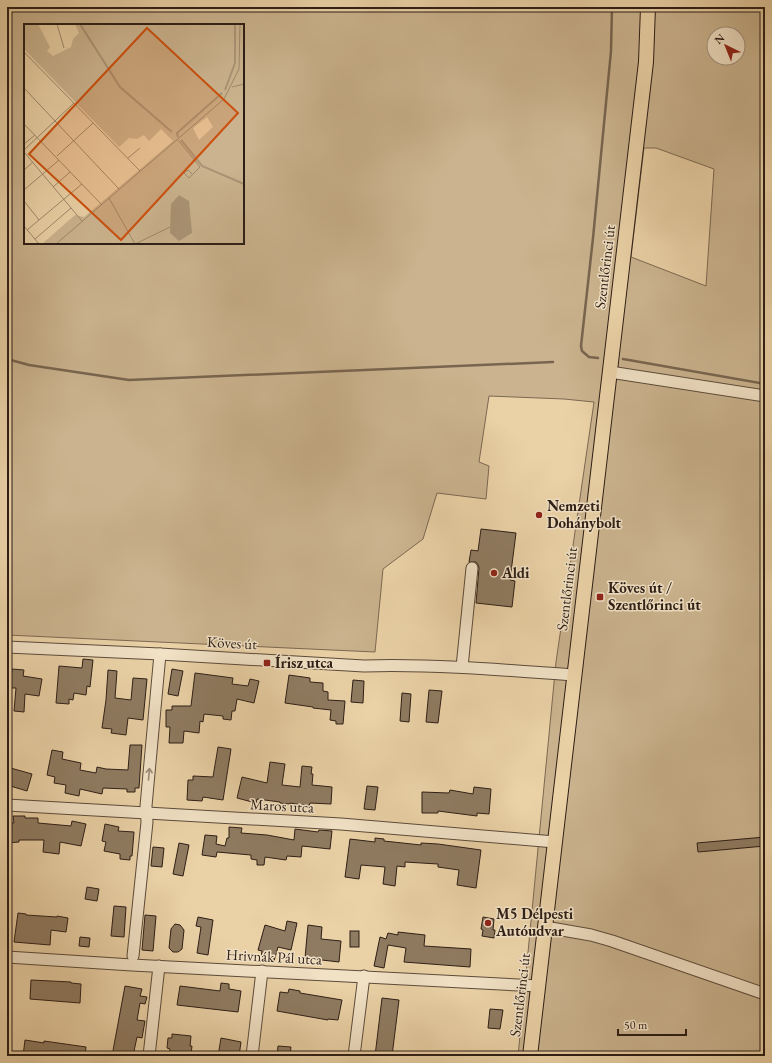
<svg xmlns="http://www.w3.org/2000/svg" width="772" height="1063" font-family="'EB Garamond',serif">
	<rect width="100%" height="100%" fill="#ead1a6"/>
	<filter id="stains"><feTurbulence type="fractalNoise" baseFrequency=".005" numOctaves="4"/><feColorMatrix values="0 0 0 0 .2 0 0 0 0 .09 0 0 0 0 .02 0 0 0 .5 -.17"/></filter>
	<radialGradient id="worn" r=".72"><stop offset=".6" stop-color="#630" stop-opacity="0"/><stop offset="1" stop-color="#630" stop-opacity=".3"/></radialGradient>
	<path fill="#cab38e" stroke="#7c6852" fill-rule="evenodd" d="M7 7H765V1056H518L556 662 594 402 564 399 489 396 479 462 489 466 486 499 437 493 423 539 383 569 375 652 7 635ZM25 25H243V243H25ZM714 34H738V58H714ZM644 148H656L714 169 706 286 631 257Z"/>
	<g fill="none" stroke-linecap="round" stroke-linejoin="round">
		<g stroke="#78654f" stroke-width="2.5">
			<path d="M598 358 589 357 582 351 581 346 593 238 611 51 612 7"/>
			<path d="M7 359 29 365 129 380 553 362"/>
			<path d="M623 359 765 384"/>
		</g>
	</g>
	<g fill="#8f7b61" stroke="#2d1e16">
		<path d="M481 529 516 533 510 580 515 581 512 607 476 603 479 568 478 565 476 562H469L471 550 478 551Z"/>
		<path d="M83 659 93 660 90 687 87 686 86 695 74 693 73 700 69 699V704L56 703 59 666 82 668Z"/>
		<path d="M12 669 24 670 23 676 42 679 39 696 25 694 24 712 14 711 16 688H10Z"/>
		<path d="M172 669 183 671 178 696 168 694Z"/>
		<path d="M108 670 117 671 115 698 131 700 133 678 147 679 143 720 128 718 126 735 111 733 112 729 102 728 106 700Z"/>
		<path d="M195 673 233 678 232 684 248 686 250 679 259 681 254 703 237 699 235 711H232L231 720 223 719V716L204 714 203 722 200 721 199 733 184 731 183 743H169L170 727H166V710H172V706H191Z"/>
		<path d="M289 675 310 678V682L323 683V691L328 692V700L345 701 343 724H336V721L330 720 331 710 313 708V707L285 703Z"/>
		<path d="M353 680 364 681 363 703 351 702Z"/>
		<path d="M429 690 442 691 438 723 426 722Z"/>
		<path d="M402 693 411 694 409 722 400 721Z"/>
		<path d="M130 745H142L139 788H135V792H127V789L103 788 102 794 80 789 79 796 65 793 66 785 54 783 55 777 47 775 52 750 63 752 62 759 81 763 80 770 96 773 97 767 106 769 128 770Z"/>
		<path d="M218 747 231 749 223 800 203 797 202 801 187 800 188 780H193V776L213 777Z"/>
		<path d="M270 762 285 764 282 785 300 787 302 766 312 767 311 774H313L312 785 332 787 331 804 310 803 309 806 290 803V804L280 803V802L257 799 256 803 237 798 242 777 267 783Z"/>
		<path d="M7 767 32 774 27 791 7 785Z"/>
		<path d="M367 786 378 787 375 810 364 809Z"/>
		<path d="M474 787 491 789 489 814 477 813V816L438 811V813H422V792L449 793 450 790 473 794Z"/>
		<path d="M13 816H25V818H38V823L71 826 72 821 86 824 81 846 60 842 59 854 43 852 44 840H19V842L7 843V822L14 823Z"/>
		<path d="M105 824 119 827 118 831 134 832 132 856H130V860L120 859V854L104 851 106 842 102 841Z"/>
		<path d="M229 827 242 828 241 833 267 835 294 840 295 829 318 832 319 830 332 831 330 849 302 846 301 857 287 856 286 860 265 857 264 865H257V860L251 859V855L217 852 216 857 202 855 205 835 217 836 216 844 225 846 227 838H229Z"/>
		<path d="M765 837V846L698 852 697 843Z"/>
		<path d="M375 838 384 839V841L421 845V843L438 844 481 850 476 888 457 885 459 870 438 867V864L405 862V867L397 866 395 886 383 884 385 867 361 865 359 879 345 877 350 839 375 842Z"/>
		<path d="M179 843 189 845 183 876 173 874Z"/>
		<path d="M153 847 164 848 162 867 151 866Z"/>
		<path d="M87 887 99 889 97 901 85 899Z"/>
		<path d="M114 906 126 907 124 937 111 936Z"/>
		<path d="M18 913 26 914V915L57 917V916L68 918 66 932 51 930 50 945 14 942Z"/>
		<path d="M145 915 156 916 153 951 142 950Z"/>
		<path d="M198 917 213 920 208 955 197 953 201 927 196 926Z"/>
		<path d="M483 917 494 919 493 930H495L494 938 482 936 483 930 481 929Z"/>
		<path d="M287 921 297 923 291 950 278 947 274 961 261 957 262 951 258 950 265 925 285 931Z"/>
		<path d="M175 924 180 925 184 930 182 949 178 952H173L169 948 171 929Z"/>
		<path d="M308 925 322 927 321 939 341 941 339 962 305 958Z"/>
		<rect x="350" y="931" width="9" height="16"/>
		<path d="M398 932 425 935 424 946 471 949 470 967 404 962 406 948 388 945 384 968 374 966 380 937 386 939 388 933 398 935Z"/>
		<path d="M80 937 90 938 89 947 79 946Z"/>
		<path d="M31 980 71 982V983L81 984 80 1003 30 999Z"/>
		<path d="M221 983 229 984V989L241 991 238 1012 177 1005 180 986 220 991Z"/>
		<path d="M125 986 142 989 140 996 147 997 145 1004 140 1003 137 1020 145 1021 142 1038 137 1037 133 1056H112Z"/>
		<path d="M289 989 300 991V993L342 1000 338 1020 328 1019V1020L277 1011 280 992 288 993Z"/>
		<path d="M382 998 399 1000 392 1056H375Z"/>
		<path d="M490 1009 503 1010 500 1029 488 1028Z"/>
		<path d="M172 1034 191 1036 190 1046H192L191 1054 187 1053 186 1056H169L170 1049 167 1048 168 1038H172Z"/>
		<path d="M221 1038 241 1042 239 1056H218Z"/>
		<path d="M25 1040 44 1043V1041L86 1047 85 1056H23Z"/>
		<path d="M278 1046 291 1047 290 1056H277Z"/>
	</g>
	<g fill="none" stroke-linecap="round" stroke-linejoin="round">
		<g stroke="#5c4b3a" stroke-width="13">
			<g id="minor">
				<path d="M610 372 765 396"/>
				<path d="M7 647 160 654 364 666C434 664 504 670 574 675"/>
				<path d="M462 667 472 568"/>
				<path d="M7 805 341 824 555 842"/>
				<path d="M545 927 591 935 612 941 765 994"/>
				<path d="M133 956 147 822 146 806 160 654"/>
				<path d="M7 957 132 965 539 986"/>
				<path d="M149 1056 159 966"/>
				<path d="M252 1056 262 971"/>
				<path d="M354 1056 364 976"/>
			</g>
		</g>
		<g stroke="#2d1e16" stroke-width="16">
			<path id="major" d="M530 1056 646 62 648 7"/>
		</g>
		<use href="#minor" stroke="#f1e1c5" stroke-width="11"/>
		<use href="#major" stroke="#ead1a6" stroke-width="14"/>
	</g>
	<defs><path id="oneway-shaft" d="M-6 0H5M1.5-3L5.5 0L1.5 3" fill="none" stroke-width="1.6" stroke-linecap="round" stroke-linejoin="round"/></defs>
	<use stroke="#998976" href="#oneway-shaft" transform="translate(149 774) rotate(-85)"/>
	<g fill="#8f2418" stroke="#f1e1c5" stroke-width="1.5">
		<circle cx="539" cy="515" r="4"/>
		<circle cx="494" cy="573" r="4"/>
		<rect x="596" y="593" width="8" height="8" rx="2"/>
		<rect x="263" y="659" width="8" height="8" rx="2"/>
		<circle cx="488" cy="923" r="4"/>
	</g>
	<g text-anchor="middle" stroke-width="3" stroke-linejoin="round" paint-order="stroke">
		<g font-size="15" fill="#2d1e16" stroke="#f1e1c5">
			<text transform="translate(605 267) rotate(-83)" y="5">Szentlőrinci út</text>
			<text transform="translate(567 589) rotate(-83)" y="5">Szentlőrinci út</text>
			<text transform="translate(232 643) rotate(3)" y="5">Köves út</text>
			<text transform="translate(282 806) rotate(3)" y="5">Maros utca</text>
			<text transform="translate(274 957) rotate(3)" y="5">Hrivnák Pál utca</text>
			<text transform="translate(520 995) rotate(-83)" y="5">Szentlőrinci út</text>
		</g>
		<g font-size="15" font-weight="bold" fill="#2d1e16" stroke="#f1e1c5" text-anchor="start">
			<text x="547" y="511">Nemzeti<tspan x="547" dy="17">Dohánybolt</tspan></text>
			<text x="502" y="578">Aldi</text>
			<text x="608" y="593">Köves út /<tspan x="608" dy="17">Szentlőrinci út</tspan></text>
			<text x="275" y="668">Írisz utca</text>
			<text x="496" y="919">M5 Délpesti<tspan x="496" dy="17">Autóudvar</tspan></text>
		</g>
	</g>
	<g transform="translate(24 24)">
		<rect width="220" height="220" fill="#ead1a6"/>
		<path d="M0 0H14L26 23 23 27 29 32 47 23 49 15 55 9 51 0H220V220H18L51 191 60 193 149 117 137 105 125 117 120 111 113 115 105 114 95 123 0 25ZM183 93 189 103 175 116 169 104Z" fill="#cab38e" fill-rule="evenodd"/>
		<path d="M155 171 165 177 168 209 155 217 146 209 147 180Z" fill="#aa9475"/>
		<path fill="none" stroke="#aa9475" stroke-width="2" d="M56 0 96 63 148 108M201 66 211 39V0M154 113 153 109 198 69M157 116 178 142 220 160"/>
		<path fill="none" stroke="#9e896c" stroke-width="1" d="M33 0 40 24M0 28 116 147M208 63 220 60M0 64 95 165M0 100 78 181M154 116 176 143 165 154 160 149 164 146 168 150M0 120 11 111M0 126 50 79M0 128 58 197M33 132 69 99M104 134 116 124M0 146 9 138M29 163 46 148M0 166 35 136M85 174 111 220M0 177 15 196M0 202 15 220M3 206 58 160M11 215 47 184M32 220 200 75 215 45 216 0M111 220 146 203"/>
		<path fill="#cc500e" fill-opacity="0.15" stroke="#cc500e" stroke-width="2" d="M123 4 214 89 97 216 5 130Z"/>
		<rect width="220" height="220" fill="none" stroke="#2d1e16" stroke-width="2"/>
	</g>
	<rect width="772" height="1063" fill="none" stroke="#ead1a6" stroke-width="24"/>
	<rect x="8" y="8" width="756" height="1047" fill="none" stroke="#2d1e16" stroke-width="2"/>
	<rect x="12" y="12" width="748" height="1039" fill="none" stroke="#2d1e16"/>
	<g transform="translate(726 46) rotate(317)"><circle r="19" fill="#f1e1c5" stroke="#a3937f"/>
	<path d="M0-3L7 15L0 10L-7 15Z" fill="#8f2418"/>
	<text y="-6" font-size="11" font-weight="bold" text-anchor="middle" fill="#2d1e16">N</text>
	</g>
	<path d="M618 1029v6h68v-6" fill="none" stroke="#2d1e16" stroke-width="2"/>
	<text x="624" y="1029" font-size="12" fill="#2d1e16" stroke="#f1e1c5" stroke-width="3" paint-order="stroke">50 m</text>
	<rect width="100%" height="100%" filter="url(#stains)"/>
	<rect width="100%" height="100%" fill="url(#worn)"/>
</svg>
